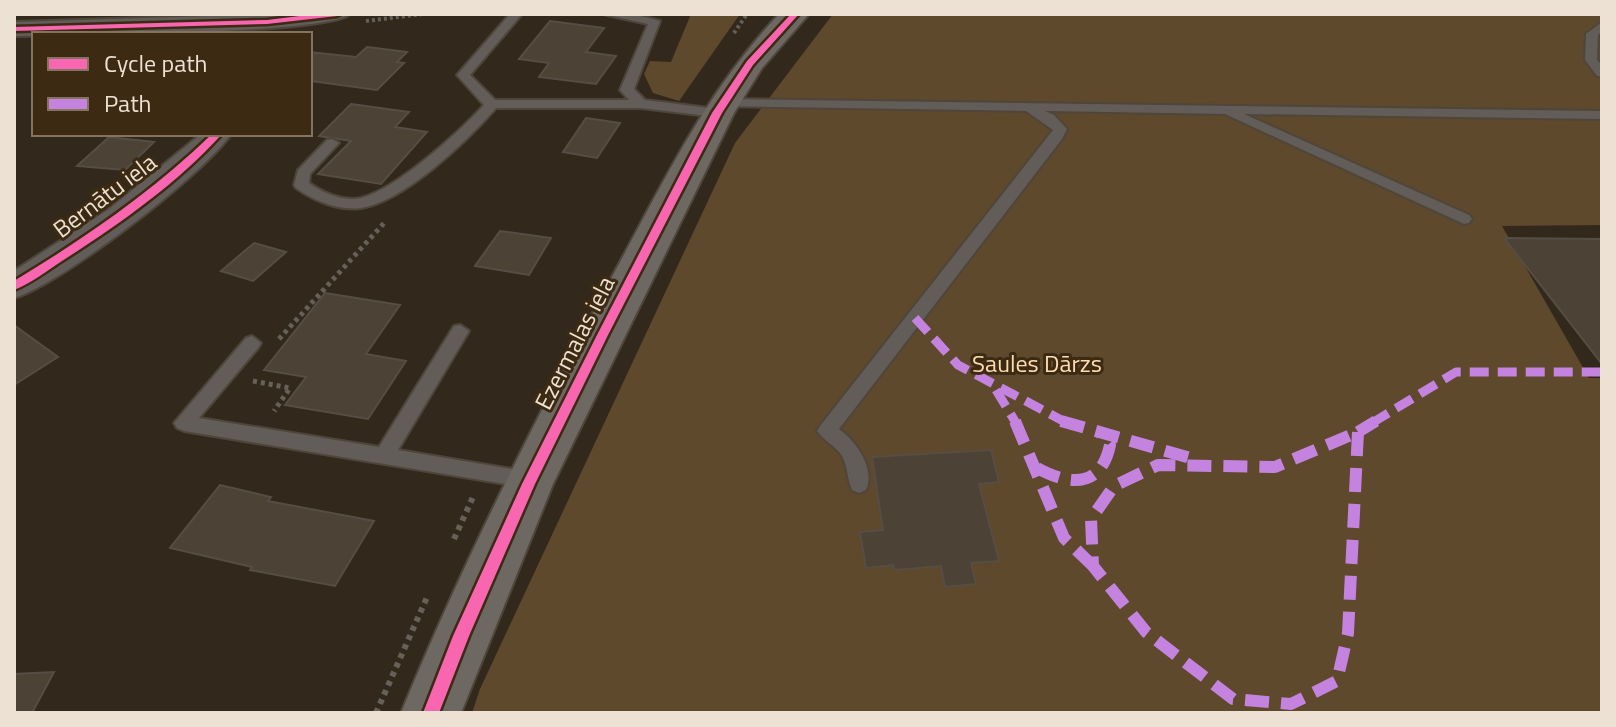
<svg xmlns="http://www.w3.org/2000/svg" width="1616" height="727" font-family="'Titillium Web',sans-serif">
	<rect width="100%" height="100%" fill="#32291c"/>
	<g fill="#5e492c">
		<path d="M691 14H740L679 101 653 93 644 74 650 61 671 62Z"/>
		<path d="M833 14H1602V225L1502 226 1589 378H1602V713H472L480 689 735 143Z"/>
	</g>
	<g fill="#4c4235" stroke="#564e44" stroke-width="2">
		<path d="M550 21 604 28 586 52 616 56 596 84 539 77 549 63 519 59Z"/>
		<path d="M367 47 407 52 397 62 404 63 377 90 310 81V52L356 57Z"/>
		<path d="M351 104 409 112 395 127 427 132 381 184 318 174 351 141 319 136Z"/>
		<path d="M586 118 620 123 597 158 563 152Z"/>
		<path d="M109 137 154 142 125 170 77 166Z"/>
		<path d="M500 231 551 238 529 275 475 266Z"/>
		<path d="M1504 238 1602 239V364Z"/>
		<path d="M254 243 286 252 253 281 221 271Z"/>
		<path d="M325 293 400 305 366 354 406 361 368 419 285 405 306 377 264 370Z"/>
		<path d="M14 325 58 357 14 385Z"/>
		<path d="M991 450 999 482 979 484 999 561 971 563 976 584 945 587 941 566 894 570 893 565 866 568 860 532 883 530 872 457Z"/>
		<path d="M220 485 271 497 268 501 374 521 335 586 250 570 252 567 170 548Z"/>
		<path d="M54 672 32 713H14V674Z"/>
	</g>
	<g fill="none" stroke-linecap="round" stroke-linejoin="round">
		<g stroke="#4e463b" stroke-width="4">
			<g id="lane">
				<path d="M510 14H522L470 75 495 100H629L620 90 648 24 603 14H632L660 21 634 89 645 100 717 109 724 113 717 117 641 108H496C467 141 405 201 361 208 339 211 314 201 296 188L294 185 298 170 327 140 332 139 339 143 310 174 309 183C323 193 343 202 361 198 397 189 459 132 484 105L457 75Z"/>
				<path d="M1602 22V32L1598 35 1597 60 1602 65V77L1597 76 1585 60 1586 34Z"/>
				<path d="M726 99 1602 111V119L1244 114 1469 215 1472 219 1469 223 1464 224 1225 114 1045 111 1054 115 1067 129 1062 139 839 429C856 441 876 469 866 490L859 493 852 490C847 479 848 467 842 456 836 446 824 441 817 431L820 426 1053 130 1026 111 721 106 719 103Z"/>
				<path d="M460 325 469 331 398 450 530 472 537 474 540 480 537 486 530 488 184 431 177 428 174 423 246 338 252 336 261 343 258 348 199 418 379 447 454 326Z"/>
			</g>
		</g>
		<g stroke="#4e463b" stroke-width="4">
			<g id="street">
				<path d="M274 14H349C335 34 54 35 14 36V22Z"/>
				<path d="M201 134H231C203 175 61 284 14 298V271L109 209Z"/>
			</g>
		</g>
		<g stroke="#4e463b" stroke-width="4">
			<path id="secondary" d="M779 14H809L762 68 734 113 553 484 461 713H401C463 562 536 418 613 275 664 181 705 93 779 14Z"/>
		</g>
		<g stroke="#666058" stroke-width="4" stroke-dasharray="3 3" stroke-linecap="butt">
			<path d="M366 21 423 14"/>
			<path d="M734 33 747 14"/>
		</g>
		<g stroke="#666058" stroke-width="5" stroke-dasharray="4 4" stroke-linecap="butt">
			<path d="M279 339 385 222"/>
			<path d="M253 381 290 388 274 411"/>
		</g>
		<g stroke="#666058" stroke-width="6" stroke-dasharray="5 5" stroke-linecap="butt">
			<path d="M454 539 473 497"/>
			<path d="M376 713 428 595"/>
		</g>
		<use href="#lane" fill="#625d58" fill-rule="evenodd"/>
		<use href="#street" fill="#625d58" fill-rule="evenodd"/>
		<use href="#secondary" fill="#6d6862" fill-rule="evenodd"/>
		<g stroke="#c483df" stroke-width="9" stroke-dasharray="19 9" stroke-linecap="butt">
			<path d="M915 318 958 365 1067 423"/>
			<path d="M996 390 1016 423"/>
			<path d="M1372 423 1456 372H1600"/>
		</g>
		<g stroke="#c483df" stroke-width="12" stroke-dasharray="24 12" stroke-linecap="butt">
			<path d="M1015 421 1064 538 1093 566"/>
			<path d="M1061 421 1194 459"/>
			<path d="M1358 432 1348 633 1337 681 1291 704 1233 699 1146 632 1093 566 1091 519 1114 486 1158 465 1275 467Z"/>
			<path d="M1358 432 1376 421"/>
			<path d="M1037 468C1070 486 1101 488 1110 445L1101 434"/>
		</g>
		<g stroke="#3c2a12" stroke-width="5">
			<g id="cycleway">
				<path d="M316 14H341L337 16 267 24 14 31V27L267 20Z"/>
				<path d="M791 14H799L753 65 722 113 608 335 535 484 469 636 439 713H423L453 636 522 484 597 335 712 113 747 61Z"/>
				<path d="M212 134H222C177 184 118 225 62 261 47 271 31 283 14 290V281C85 238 152 192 212 134Z"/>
			</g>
		</g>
		<use href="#cycleway" fill="#f766af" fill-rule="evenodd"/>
	</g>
	<g text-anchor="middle" stroke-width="6" stroke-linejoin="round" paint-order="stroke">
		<g font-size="24" fill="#ede1d3" stroke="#3c2a12">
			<text transform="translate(105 196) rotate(-37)" y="8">Bernātu iela</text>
			<text transform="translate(575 343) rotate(-63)" y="8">Ezermalas iela</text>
		</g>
		<g font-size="24" fill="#fedcb2" stroke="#3c2a12">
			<text x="1037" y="372">Saules Dārzs</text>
		</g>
	</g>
	<rect width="1616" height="727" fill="none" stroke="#ede1d3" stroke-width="32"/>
	<rect x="32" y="32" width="280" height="104" fill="#3c2a12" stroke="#83735f" stroke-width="2"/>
	<rect x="48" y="58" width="40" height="12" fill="#f766af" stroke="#83735f" stroke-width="2"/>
	<text x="104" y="72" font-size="24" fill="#ede1d3">Cycle path</text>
	<rect x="48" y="98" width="40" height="12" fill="#c483df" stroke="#83735f" stroke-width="2"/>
	<text x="104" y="112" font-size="24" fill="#ede1d3">Path</text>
</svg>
